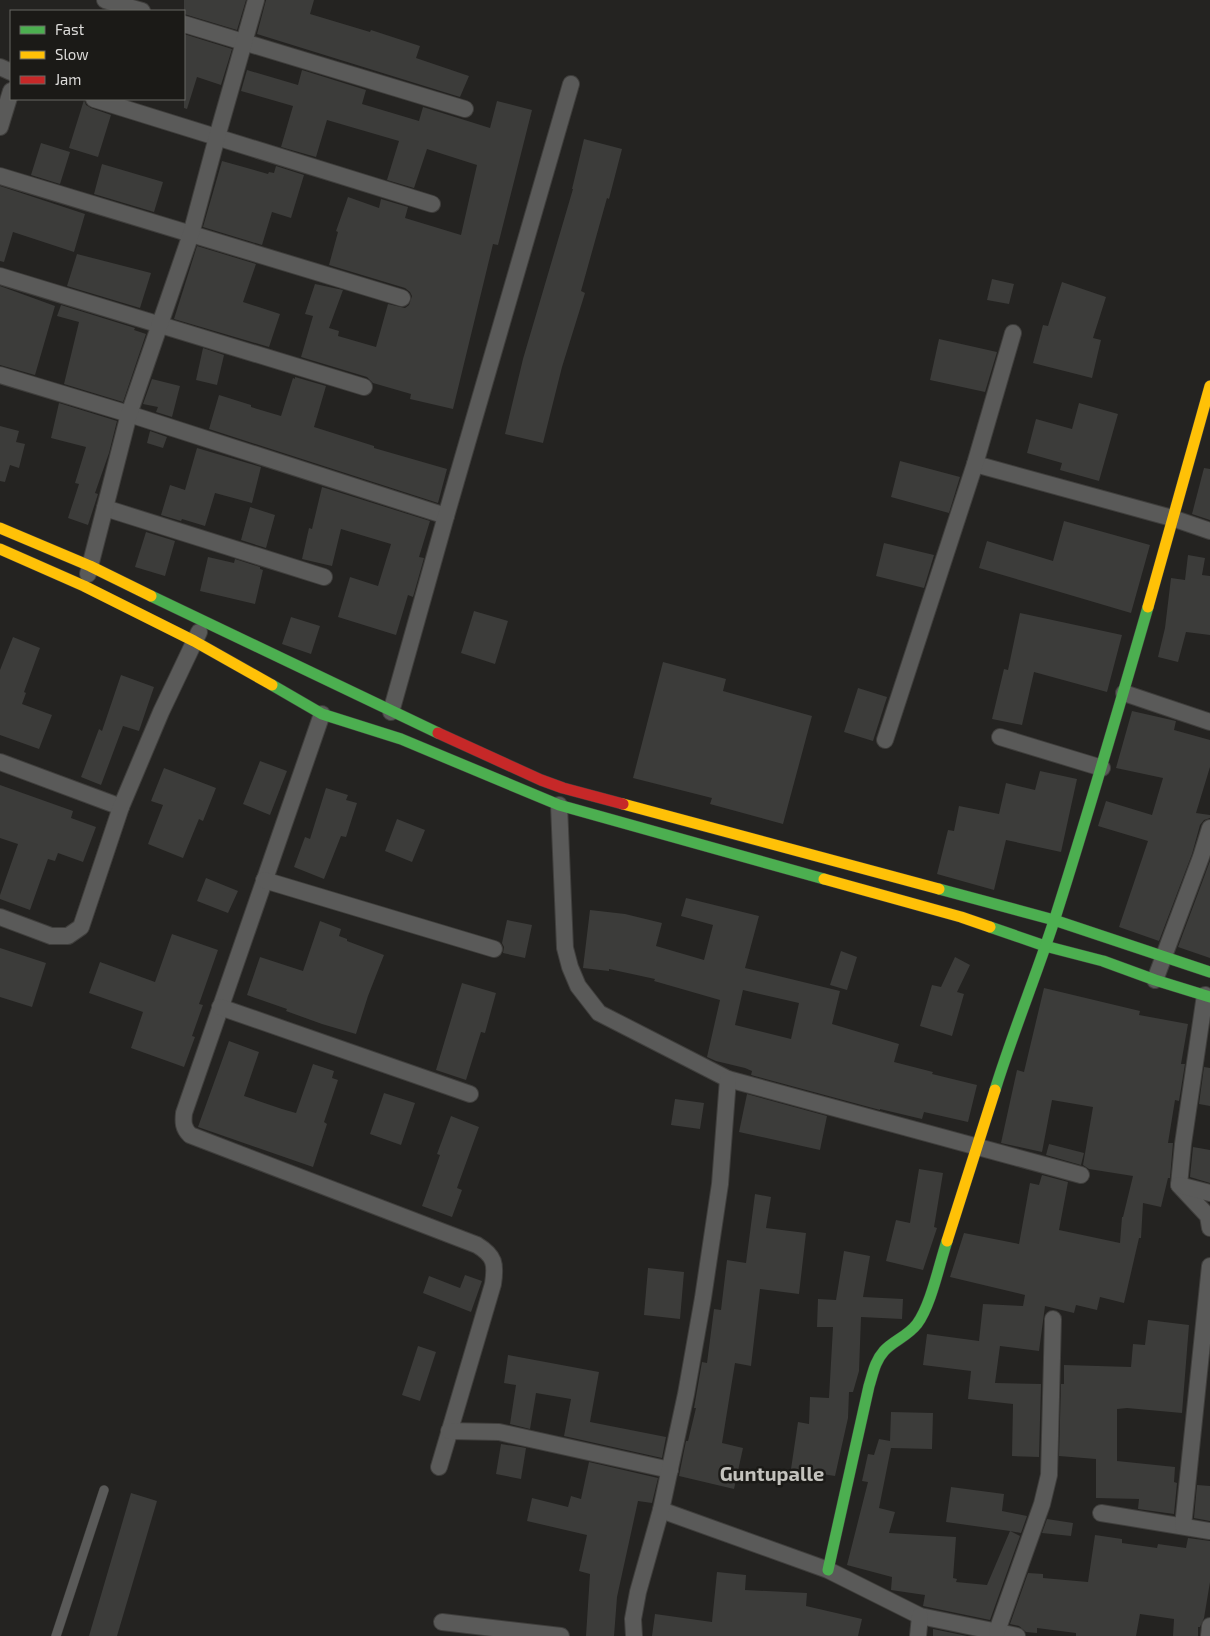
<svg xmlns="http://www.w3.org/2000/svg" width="1210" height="1636" font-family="'Exo 2',sans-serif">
	<rect width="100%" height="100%" fill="#242321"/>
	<g fill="#3c3c3a" fill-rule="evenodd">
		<path d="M184 0H246L237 30 184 14Z"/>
		<path d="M266 0H314L310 14 370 32 371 30 420 46 416 58 469 76 460 97 257 34Z"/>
		<path d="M184 34 232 49 221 85 197 77 187 109 184 108Z"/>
		<path d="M247 70 298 85 302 70 366 90 362 104 419 121 423 107 490 128 497 101 532 110 498 245 493 244 453 409 410 399 411 394 373 383 367 377 301 357 313 316 305 314 315 284 343 290 329 328 339 331 338 336 376 347 388 304 405 308 409 305 412 296 410 292 405 288 329 265 338 232 336 231 348 197 379 208 381 199 408 207 405 218 461 235 477 165 427 149 414 188 387 180 399 141 327 120 316 157 281 147 293 106 241 91Z"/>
		<path d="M84 100 86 105 91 108 111 115 98 157 69 148Z"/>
		<path d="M584 139 622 149 609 199 607 198 581 291 585 293 562 367 543 443 505 434 523 359 573 189H572Z"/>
		<path d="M41 143 70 152 60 184 31 175Z"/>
		<path d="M222 161 268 174 269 172 274 173 276 166 304 175 291 218 272 212 262 245 203 227Z"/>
		<path d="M102 164 163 182 154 212 94 194Z"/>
		<path d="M0 186 85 214 74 252 13 232 4 262 0 261Z"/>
		<path d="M197 246 256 264 243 302 280 314 269 347 174 319Z"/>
		<path d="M77 254 151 273 140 308 67 286Z"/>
		<path d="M992 279 1014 284 1009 304 987 300Z"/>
		<path d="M1062 282 1106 297 1093 338 1101 340 1092 378 1033 363 1043 325 1048 326Z"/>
		<path d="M0 286 55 306 35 375 0 365Z"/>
		<path d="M61 305 135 328 134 330 146 334 123 402 64 384 79 322 57 316Z"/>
		<path d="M939 339 997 352 985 392 930 380Z"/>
		<path d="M203 348 224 355 217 385 196 380Z"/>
		<path d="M295 377 326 386 314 427 374 446V448L447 469 438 503 209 429 219 395 251 405V407L281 416 293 378 295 379Z"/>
		<path d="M152 379 180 386 172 417 156 412 158 407 143 404Z"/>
		<path d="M59 403 117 421 109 453 95 493 98 494 88 525 68 518 79 484 75 483 86 447 51 438Z"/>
		<path d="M1079 403 1118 414 1099 481 1060 470 1062 463 1027 453 1036 419 1072 429Z"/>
		<path d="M0 426 19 431 16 442 25 444 19 468 10 465 5 482 0 481Z"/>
		<path d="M150 431 167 437 163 448 147 443Z"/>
		<path d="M197 448 261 467 252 503 215 493 205 526 182 519 181 521 161 515 170 485 185 490Z"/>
		<path d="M900 461 960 477 949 513 891 497Z"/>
		<path d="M1204 468 1210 469V520L1192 514Z"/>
		<path d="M322 487 430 521 419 557 424 558 413 597 408 595 396 635 338 617 350 577 378 586 391 544 341 529 332 566 302 559 309 528 312 529Z"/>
		<path d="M250 507 275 515 266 548 241 540Z"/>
		<path d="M1064 521 1150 545 1131 613 979 568 987 541 1053 561Z"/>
		<path d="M146 532 175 541 165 576 135 567Z"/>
		<path d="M884 543 934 555 924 588 876 576Z"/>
		<path d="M1188 555 1205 558 1202 575 1210 576V635L1186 632 1178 662 1158 657 1165 628 1171 578 1185 580Z"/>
		<path d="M208 557 234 563 235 559 260 567V569L263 570 255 604 200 591Z"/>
		<path d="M474 611 508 621 495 664 461 653Z"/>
		<path d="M1020 613 1122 635 1107 692 1034 672 1022 725 992 719 1004 669 1008 670Z"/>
		<path d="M291 617 320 626 311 654 282 644Z"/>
		<path d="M13 637 40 648 24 692 26 693 22 704 52 715 39 749 0 735V670Z"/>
		<path d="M663 662 726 679 723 691 812 716 783 824 710 804 712 798 633 778Z"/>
		<path d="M121 675 154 687 139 731 123 726 101 785 81 777 99 729 102 731Z"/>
		<path d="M858 688 887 697 873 741 844 732Z"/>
		<path d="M1132 711 1176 721 1174 730 1210 740V767L1196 813 1210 815V818L1204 820 1200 825 1192 854 1159 941 1119 927 1148 841 1098 826 1106 801 1152 815 1163 778 1116 768Z"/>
		<path d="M260 761 287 771 270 815 243 804Z"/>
		<path d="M164 768 216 788 203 821 199 819 183 858 148 844 163 805 151 801Z"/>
		<path d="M1040 771 1077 779 1061 852 1006 840 994 890 937 874 948 830 954 831 959 806 999 814 1006 783 1035 790Z"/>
		<path d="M0 785 73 811 71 818 96 827 83 862 58 853 55 861 48 859 30 910 0 899V895L18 844 0 838Z"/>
		<path d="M326 788 348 795 346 800 357 803 346 837 341 836 324 879 294 867 305 837 310 839Z"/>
		<path d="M397 819 425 830 412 862 385 851Z"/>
		<path d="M1210 861V958L1178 947Z"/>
		<path d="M206 878 238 891 228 913 197 901Z"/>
		<path d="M686 898 759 916 745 968 840 991 832 1024 899 1044 894 1062 933 1072 932 1074 977 1085 968 1122 924 1112 922 1119 880 1109V1110L751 1075 752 1071 745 1068 716 1061 707 1057 720 1000 654 981 655 979 609 969V971L583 968 590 910 625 914 662 923 656 946 704 960 713 925 681 916ZM743 990 799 1003 791 1039 735 1025Z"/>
		<path d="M507 920 532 925 525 958 503 953 504 947 502 943Z"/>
		<path d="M320 921 341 929 339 936 347 939V941L384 955 368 996 356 1034 322 1024 286 1011 287 1009 247 995 260 957 303 971Z"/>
		<path d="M172 934 218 950 199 1004 203 1005 192 1036 195 1037 184 1067 131 1048 143 1012 89 993 100 962 155 982Z"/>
		<path d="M0 948 46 963 32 1007 0 997Z"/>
		<path d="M841 951 857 957 847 990 830 985Z"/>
		<path d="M955 957 970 965 957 992 964 994 952 1036 920 1026 932 985 941 987Z"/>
		<path d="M462 983 496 993 485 1033 481 1032 466 1080 436 1070Z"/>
		<path d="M1044 988 1140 1011 1139 1015 1188 1024 1181 1064H1185L1179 1101 1175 1100 1168 1143H1173L1170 1178H1168L1161 1207 1143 1203 1141 1238H1139L1124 1303 1100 1297 1097 1310 1076 1305 1074 1313 1045 1306 1039 1351 1000 1346 995 1383 1041 1384 1039 1457 1012 1456 1013 1404 968 1399 971 1371 923 1365 927 1334 979 1341 983 1304 1023 1306 1025 1295 950 1277 964 1233 1019 1244 1030 1183 1039 1185 1042 1175 1068 1182 1059 1230 1120 1243 1122 1217H1123L1133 1176 1089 1169 1083 1165 1093 1107 1052 1100 1042 1152 1001 1143 1017 1070 1024 1072Z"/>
		<path d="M229 1041 259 1052 244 1096 282 1109 296 1113 313 1064 334 1071 332 1078 338 1080 324 1122 327 1124 313 1167 198 1127Z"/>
		<path d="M1204 1067 1210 1068V1106L1199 1104Z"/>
		<path d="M384 1093 415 1103 401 1145 370 1134Z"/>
		<path d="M747 1094 827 1116 820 1150 739 1132Z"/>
		<path d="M675 1099 704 1103 700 1129 671 1125Z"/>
		<path d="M451 1116 479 1127 457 1188 462 1190 452 1217 422 1206 440 1155 437 1154Z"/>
		<path d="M1049 1144 1084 1153 1081 1165 1046 1155Z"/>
		<path d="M1193 1147 1210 1150V1183L1190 1177Z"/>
		<path d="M919 1169 943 1173 934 1227 937 1228 923 1270 886 1261 896 1220 910 1223Z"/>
		<path d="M755 1194 771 1197 766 1228 806 1233 799 1294 760 1289 751 1366 735 1363 722 1443 743 1448 734 1489 679 1476 686 1441H688L696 1408H694L702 1362 707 1363 714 1309 721 1310 727 1260 746 1263Z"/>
		<path d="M844 1251 870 1256 863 1297 903 1299 902 1319 861 1317 859 1371 853 1392H849L848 1418 835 1476 791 1469 798 1422 809 1424 810 1397 829 1398 833 1327H817L818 1299 836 1300Z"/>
		<path d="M648 1268 684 1272 680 1319 644 1315Z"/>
		<path d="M465 1275 482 1281 471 1312 423 1293 429 1276 460 1288Z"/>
		<path d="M1148 1320 1189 1325 1182 1413 1127 1408 1117 1409V1461L1175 1467 1174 1482 1177 1483 1174 1514 1138 1509 1139 1499 1096 1498V1459L1059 1456 1061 1384H1064V1365L1131 1367 1133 1344 1145 1345Z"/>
		<path d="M418 1346 436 1352 420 1401 402 1395Z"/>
		<path d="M508 1355 599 1372 590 1422 666 1437 662 1458 564 1436 571 1399 536 1393 530 1429 510 1424 516 1385 504 1383Z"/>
		<path d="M891 1412 933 1413 932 1449 891 1448 879 1508 895 1512 889 1533 956 1537 953 1578 957 1579 956 1582 987 1585 1010 1531 946 1522 951 1487 1004 1494 1002 1511 1027 1516 1021 1533 1010 1531 1020 1536 990 1620 923 1606 925 1595 891 1590 892 1577 847 1565 868 1482 862 1481 868 1454 874 1455 879 1439 890 1441Z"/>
		<path d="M501 1444 526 1448 521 1479 496 1474Z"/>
		<path d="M589 1462 658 1478 652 1503 638 1501 617 1597 614 1636H586L590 1574 579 1571 587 1535 527 1521 532 1498 568 1507 571 1496 581 1499Z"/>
		<path d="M1197 1485 1210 1486V1521L1194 1518Z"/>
		<path d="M131 1493 157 1501 117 1636H89Z"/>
		<path d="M1047 1519 1073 1523 1071 1536 1042 1533Z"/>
		<path d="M1095 1535 1122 1539V1543L1157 1548 1158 1544 1186 1548 1188 1538 1210 1541V1582L1204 1618 1200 1627H1198V1636H1173L1174 1619 1140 1614 1136 1636H1076V1633L1037 1628V1633L1026 1632 1019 1626 1010 1624 1028 1573 1043 1574V1578L1088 1582Z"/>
		<path d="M717 1572 746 1575 745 1590 807 1593 806 1606 862 1619 858 1636H652L655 1614 712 1622Z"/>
		<path d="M933 1629 967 1636H933Z"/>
	</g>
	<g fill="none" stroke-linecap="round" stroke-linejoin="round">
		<g stroke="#3f3e3c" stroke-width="10">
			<path id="lane" d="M56 1636 104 1490"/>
		</g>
		<g stroke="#3f3e3c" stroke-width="18">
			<g id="street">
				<path d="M105 0 142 11"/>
				<path d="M184 24 465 109"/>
				<path d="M0 67 11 72"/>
				<path d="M94 99 432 204"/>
				<path d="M0 127 11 91"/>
				<path d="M0 176 402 298"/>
				<path d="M0 276 364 387"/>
				<path d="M0 375 129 414 446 516"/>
				<path d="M975 464 1172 518 1210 531"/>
				<path d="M105 508 324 577"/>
				<path d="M88 574 129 414 191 234 217 137 256 0"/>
				<path d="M1124 693 1210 722"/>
				<path d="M391 712 446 516 571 84"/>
				<path d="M322 714 184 1113C183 1122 183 1128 190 1135L477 1245C495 1256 496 1264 493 1284L439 1467"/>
				<path d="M1000 737 1102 768"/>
				<path d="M885 740 975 464 1013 333"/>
				<path d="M0 762 121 807"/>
				<path d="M559 805 565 948 570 967 578 986 599 1013 728 1079 1081 1175"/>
				<path d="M264 880 494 949"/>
				<path d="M0 917 51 936H68L81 927 121 807 161 712 199 632"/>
				<path d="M1155 980 1201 857 1210 828"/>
				<path d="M1205 995 1183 1144 1179 1185 1208 1216 1210 1228"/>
				<path d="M220 1007 470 1094"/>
				<path d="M1179 1185 1210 1193"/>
				<path d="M449 1431 499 1432 670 1470"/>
				<path d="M661 1510 828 1570 920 1616 1017 1636"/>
				<path d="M1101 1513 1210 1531"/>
				<path d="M1183 1526 1210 1266"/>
				<path d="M442 1622 561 1636"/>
				<path d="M997 1631 1042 1504 1049 1475 1053 1319"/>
				<path d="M634 1636 633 1619 638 1592 661 1510 686 1394 703 1298 720 1184 728 1079"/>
				<path d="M918 1636 920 1616"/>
				<path d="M1209 1636 1210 1626"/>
			</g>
		</g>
		<g stroke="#3f3e3c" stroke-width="12">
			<g id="fast">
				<path d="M151 596 438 733"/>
				<path d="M272 685 322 714 401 739 559 805 824 879"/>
				<path d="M939 889 1054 920 1210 972"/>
				<path d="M990 927 1045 946 1103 961 1155 980 1210 997"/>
				<path d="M995 1090C1013 1032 1036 976 1055 918 1088 815 1118 711 1148 607"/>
				<path d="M828 1570 869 1386C873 1373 875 1361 884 1351 893 1341 908 1336 917 1324 931 1305 939 1265 947 1241"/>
			</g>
		</g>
		<g stroke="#3f3e3c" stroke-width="12">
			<g id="slow">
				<path d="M0 528 90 566 151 596"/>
				<path d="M0 549 84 586 194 641 272 685"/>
				<path d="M1148 607 1210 386"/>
				<path d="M623 804 939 889"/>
				<path d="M824 879 961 917 990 927"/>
				<path d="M947 1241 995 1090"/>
			</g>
		</g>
		<g stroke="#3f3e3c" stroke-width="12">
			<path id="jam" d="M438 733 541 780 563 788 623 804"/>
		</g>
		<use href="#lane" stroke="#5a5a59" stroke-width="9"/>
		<use href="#street" stroke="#5a5a59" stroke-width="16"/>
		<use href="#fast" stroke="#4caf50" stroke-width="11"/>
		<use href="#slow" stroke="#ffc107" stroke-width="11"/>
		<use href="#jam" stroke="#c62828" stroke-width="11"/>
	</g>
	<g text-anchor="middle" stroke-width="5" stroke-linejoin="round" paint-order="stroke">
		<g font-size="20" font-weight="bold" fill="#c3c2bd" stroke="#1b1a17">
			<text x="772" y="1481">Guntupalle</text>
		</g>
	</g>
	<rect x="10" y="10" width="175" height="90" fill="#1b1a17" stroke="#696865"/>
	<rect x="20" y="26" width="25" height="8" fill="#4caf50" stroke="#696865"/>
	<text x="55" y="35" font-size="15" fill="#dddcda">Fast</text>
	<rect x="20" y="51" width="25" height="8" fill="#ffc107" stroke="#696865"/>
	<text x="55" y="60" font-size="15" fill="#dddcda">Slow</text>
	<rect x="20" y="76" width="25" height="8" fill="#c62828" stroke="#696865"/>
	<text x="55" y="85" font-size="15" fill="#dddcda">Jam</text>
</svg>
